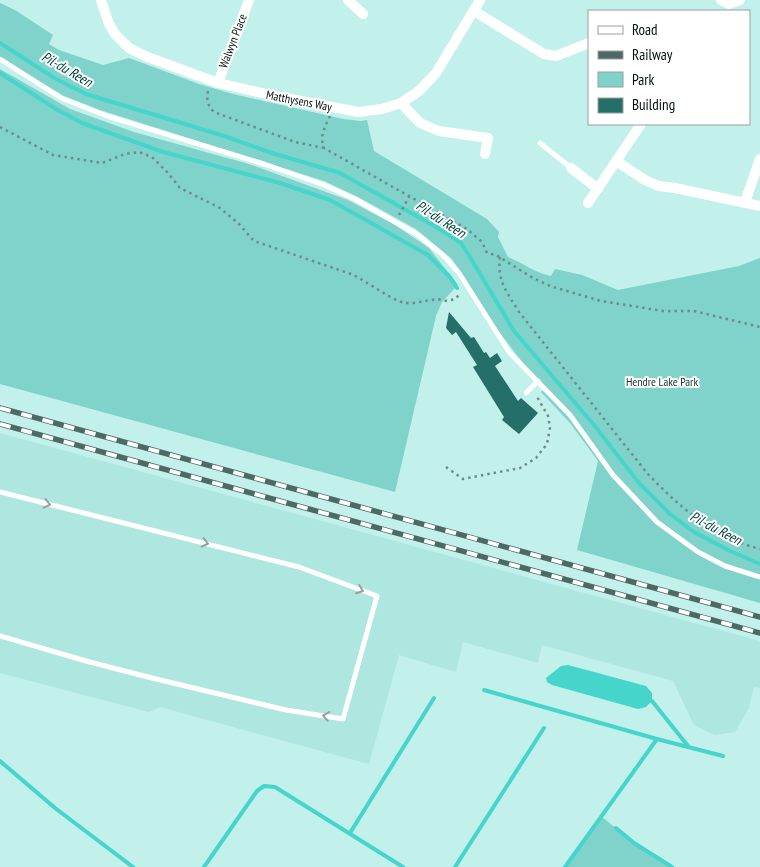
<svg xmlns="http://www.w3.org/2000/svg" width="760" height="867" font-family="'PT Sans Narrow',sans-serif">
	<rect width="100%" height="100%" fill="#c2f0eb"/>
	<path fill="#aee6e0" d="M0 433 760 641V688L754 687 749 708 735 732 714 735 694 725 673 681 542 645 538 663 463 642 456 672 399 655 369 764 160 707 149 712 0 673Z"/>
	<g fill="#7fd3cb">
		<path d="M0 3 15 10 53 35 49 44 59 50 103 65 129 58 199 84 233 94 343 119 361 121 367 120 374 151 487 219 499 232 498 237 508 257C523 263 535 273 551 276L555 269 582 275 618 290 739 266 760 258V603L577 550 598 461 570 423 541 392 546 387 523 363 500 333 452 259 416 229 358 197 324 181 100 110 64 96 0 57Z"/>
		<path d="M0 69 70 109 134 132 249 164 348 200 395 225 429 248 458 285 442 302 436 316 395 492 0 384Z"/>
		<path d="M601 816 634 843 672 867H565Z"/>
	</g>
	<path fill="#46d5ca" d="M568 665 646 686 652 693V701L646 707 638 709 552 685 547 682 546 678 561 666Z"/>
	<g fill="none" stroke-linecap="round" stroke-linejoin="round">
		<g stroke="#46d5ca" stroke-width="4">
			<path d="M0 43 56 79 86 94 224 136 272 153 340 173 438 228 461 243 470 257 514 331 594 425 639 483 670 514 694 532 730 551 760 564"/>
			<path d="M0 73 56 109 82 123 163 152 280 183 330 200 428 255 450 277 457 288"/>
			<path d="M484 690 657 739 723 756"/>
			<path d="M652 701 688 746"/>
			<path d="M0 761 55 808 133 867"/>
			<path d="M616 828 634 843 672 867"/>
			<path d="M350 833 434 698"/>
			<path d="M204 867 257 791 264 786 275 787 403 867"/>
			<path d="M455 867 544 728"/>
			<path d="M565 867 657 739"/>
		</g>
	</g>
	<path fill="#256f69" d="M449 312 471 338 474 337 484 353 486 352 490 358 497 353 502 361 495 366 518 401 521 398 538 413 519 434 502 420 504 417 473 367 477 365 456 332 452 335 446 328Z"/>
	<g fill="none" stroke-linecap="round" stroke-linejoin="round">
		<g stroke="#6d8d8a" stroke-width="2.5" stroke-dasharray="2.5 4" stroke-linecap="butt">
			<path d="M208 91C206 100 208 106 214 112L295 142 324 148"/>
			<path d="M330 116C325 127 319 136 324 148L467 229 482 242 487 253 496 255 533 278 550 286 601 301 663 311H694L760 327"/>
			<path d="M0 127 53 155 102 163 125 154 139 152 152 157 167 172 180 188 220 208 239 224 254 241 354 275 392 298 404 303H414L437 299 447 301 455 299 461 293"/>
			<path d="M399 215 409 197"/>
			<path d="M500 257C497 282 507 292 519 312L647 473C678 506 715 538 760 549"/>
			<path d="M446 467 463 479 520 468 536 458 547 444 550 428 548 416 536 395"/>
		</g>
		<g stroke="#fff" stroke-width="5">
			<path d="M0 59 61 98 107 116 264 164 324 185 355 199 418 235 444 256 459 273 509 352 570 415 613 475 657 522 698 552 725 566 760 577"/>
			<path d="M540 143 571 168"/>
			<path d="M526 393 538 381"/>
			<path d="M0 492 299 567 377 596 343 719 286 710 152 678 86 661 0 636"/>
		</g>
		<g stroke="#fff" stroke-width="10">
			<path d="M101 0 109 24 115 34 129 48 145 56 218 83 275 96 358 112 382 109 401 103 419 91 436 73 480 0"/>
			<path d="M348 0 363 14"/>
			<path d="M721 0 729 4 740 0"/>
			<path d="M474 11 544 54 556 56 589 43"/>
			<path d="M218 83 249 0"/>
			<path d="M401 103 420 123 439 131 488 138 485 154"/>
			<path d="M616 161 645 180 659 186 675 188 760 206"/>
			<path d="M571 168 598 189"/>
			<path d="M745 202 760 159"/>
			<path d="M588 203 641 124"/>
		</g>
		<g stroke="#4d6865" stroke-width="5.5">
			<g id="rail">
				<path d="M0 408 760 617"/>
				<path d="M0 424 760 633"/>
			</g>
		</g>
		<use href="#rail" stroke="#fff" stroke-width="4" stroke-dasharray="11" stroke-linecap="butt"/>
	</g>
	<defs><path id="oneway-chevron" d="M-2-3.5L2.5 0L-2 3.5" fill="none" stroke-width="1.6" stroke-linecap="round" stroke-linejoin="round" transform="scale(1.25)"/></defs>
	<g stroke="#999f9f">
		<use href="#oneway-chevron" transform="translate(47 504) rotate(14)"/>
		<use href="#oneway-chevron" transform="translate(205 543) rotate(14)"/>
		<use href="#oneway-chevron" transform="translate(360 590) rotate(20)"/>
		<use href="#oneway-chevron" transform="translate(326 716) rotate(-171)"/>
	</g>
	<g text-anchor="middle" stroke-width="4" stroke-linejoin="round" paint-order="stroke">
		<g font-size="12" fill="#01100e" stroke="#fff">
			<text transform="translate(233 41) rotate(-69)" y="4">Walwyn Place</text>
			<text transform="translate(299 101) rotate(11)" y="4">Matthysens Way</text>
		</g>
		<g font-size="12" fill="#182f2d" stroke="#fff">
			<text x="662" y="386">Hendre Lake Park</text>
		</g>
		<g font-size="14" font-style="italic" fill="#00433f" stroke="#fff">
			<text transform="translate(67 69) rotate(30)" y="5">Pil-du Reen</text>
			<text transform="translate(441 219) rotate(33)" y="5">Pil-du Reen</text>
			<text transform="translate(716 528) rotate(28)" y="5">Pil-du Reen</text>
		</g>
	</g>
	<rect x="588" y="10" width="162" height="115" fill="#ffffff" stroke="#999f9f"/>
	<rect x="598" y="26" width="25" height="8" fill="#ffffff" stroke="#999f9f"/>
	<text x="632" y="35" font-size="15" fill="#01100e">Road</text>
	<rect x="598" y="51" width="25" height="8" fill="#4d6865" stroke="#999f9f"/>
	<text x="632" y="60" font-size="15" fill="#01100e">Railway</text>
	<rect x="598" y="72" width="25" height="15" fill="#7fd3cb" stroke="#999f9f"/>
	<text x="632" y="85" font-size="15" fill="#01100e">Park</text>
	<rect x="598" y="98" width="25" height="15" fill="#256f69" stroke="#999f9f"/>
	<text x="632" y="110" font-size="15" fill="#01100e">Building</text>
</svg>
